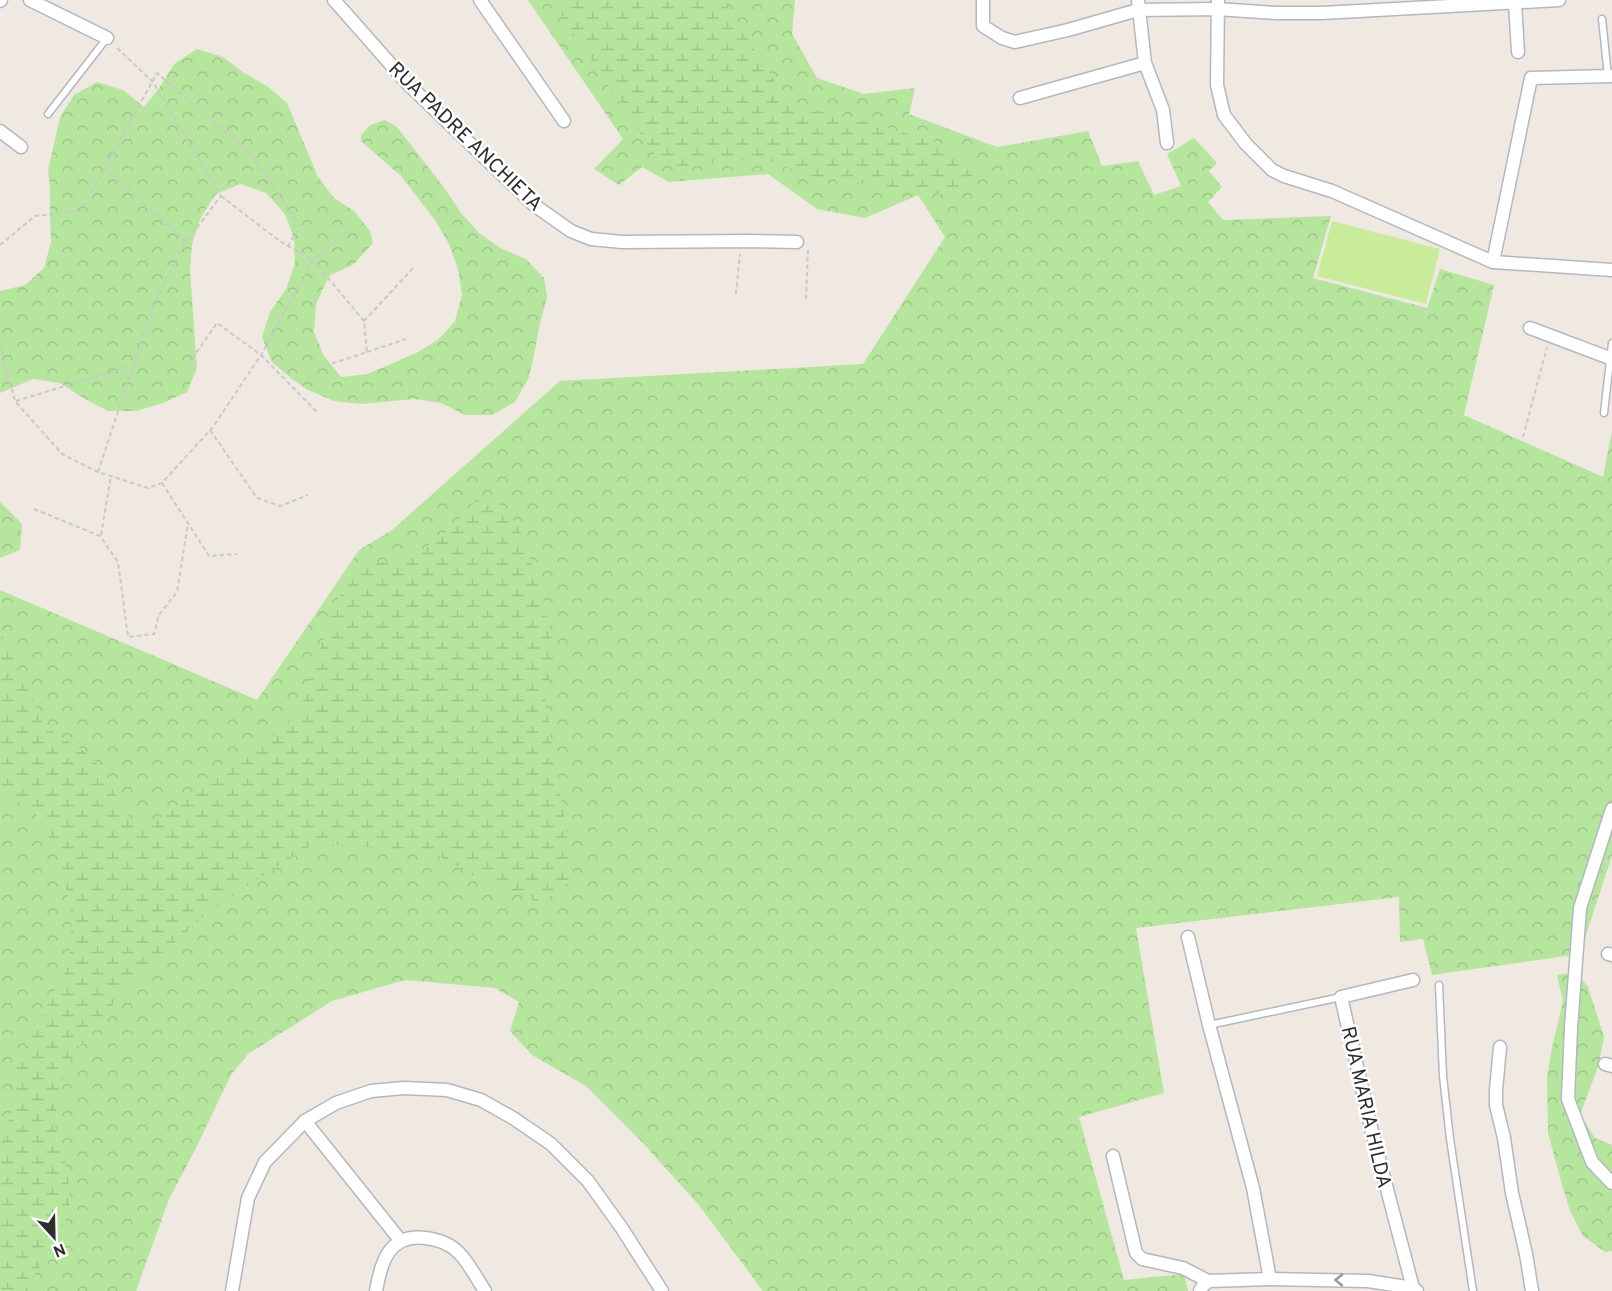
<svg xmlns="http://www.w3.org/2000/svg" width="1612" height="1291" font-family="Overpass,sans-serif">
	<defs>
		<pattern id="forest-crowns" width="20" height="18" patternUnits="userSpaceOnUse" patternTransform="scale(1.5)"><rect width="20" height="18" fill="#b6e59e"/><path d="M2 6a3 3 0 1 1 6 0M12 15a3 3 0 1 1 6 0" fill="none" stroke="#9dc588"/></pattern>
		<pattern id="wetland-marsh" width="20" height="14" patternUnits="userSpaceOnUse" patternTransform="scale(1.5)"><rect width="20" height="14" fill="#b6e59e"/><path d="M1 5h8M5 5V1M11 12h8M15 12V8" fill="none" stroke="#9dc588"/></pattern>
	</defs>
	<rect width="100%" height="100%" fill="#efe9e1"/>
	<g fill="url(#forest-crowns)">
		<path d="M528 0H795L792 34 817 78 864 94 915 88 909 114 997 147 1088 131 1102 166 1138 161 1154 195 1181 186 1167 154 1194 138 1217 163 1209 171 1222 187 1208 202 1223 220 1331 216 1313 278 1427 308 1440 269 1494 285 1464 415 1603 477 1612 431V855L1580 954 1432 975 1423 939 1400 942 1399 897 1136 928 1164 1093 1079 1117 1124 1280 1184 1274 1188 1291H763L698 1204 640 1140 586 1086 532 1055 510 1031 519 1002 495 988 405 980 332 1001 248 1054 231 1075 196 1148 169 1199 136 1291H0V590L257 700 359 550 392 530 560 381 863 364 945 237 918 195 865 218 817 209 768 174 669 182 642 167 619 185 594 169 623 139Z"/>
		<path d="M197 49 223 57 244 73 267 86 287 103 318 177 334 198 354 211 370 231 373 243 354 264 329 276 316 304 314 332 324 356 341 377 368 374 416 353 438 340 455 321 462 295 458 269 449 244 435 220 401 176 361 141V135L370 125 385 120 397 127 446 190 461 213 479 233 502 249 526 259 544 278 547 297 540 323 535 350 529 377 515 402 492 415H465L441 403 414 399 361 404 334 401 308 390 292 379 272 362 262 337 270 312 286 289 295 264 294 238 285 214 266 193 240 184 216 194 201 217 192 244 190 270 197 368 187 392 163 403 136 411H108L83 398 60 383 33 379 0 393V291L25 285 44 268 51 242 50 215V188L48 170 60 117 74 95 97 82 123 90 144 107 160 87 174 64Z"/>
		<path d="M0 502 22 524 20 550 0 558Z"/>
		<path d="M1576 972 1588 987 1604 1037 1599 1064 1580 1115 1595 1138 1612 1145V1251L1605 1252 1583 1236 1570 1211 1562 1185 1548 1133 1547 1079 1551 1052 1563 1001 1557 975Z"/>
	</g>
	<g fill="url(#wetland-marsh)">
		<path d="M551 0H724L784 96 807 108 862 121 949 146 975 165 969 187 951 196 810 176 769 160 726 161 684 168 657 158Z"/>
		<path d="M476 500 504 506 520 530 541 591 555 649 545 699 574 878 541 903 486 883 432 852 315 843 259 878 206 914 153 962 102 1016 66 1065 54 1120 68 1173 70 1208 58 1239 24 1291H0V1156L2 1151 13 1103 16 1065 69 964 72 917 60 858 33 809 0 793V632L13 654 44 726 93 757 134 825 147 827 205 787 286 726 301 707 336 601 358 573 374 564 412 556 444 535Z"/>
	</g>
	<path fill="#c9ec9a" d="M1332 221 1440 249 1426 304 1317 276Z"/>
	<g fill="none" stroke-linecap="round" stroke-linejoin="round">
		<g stroke="#b4b7c1" stroke-width="9">
			<g id="lane">
				<path d="M1602 19 1608 76"/>
				<path d="M48 114 107 38"/>
				<path d="M1604 413 1612 343"/>
				<path d="M1439 985 1443 1076 1450 1139 1473 1291"/>
				<path d="M1209 1025 1341 997"/>
			</g>
		</g>
		<g stroke="#b4b7c1" stroke-width="15">
			<g id="street">
				<path d="M30 0 107 38"/>
				<path d="M334 0 408 84 510 182 534 205 571 231 591 239 622 242 749 241 797 242"/>
				<path d="M480 0 564 121"/>
				<path d="M983 0V26L1002 38 1015 42 1068 30 1138 10 1217 9 1276 13H1322L1559 0"/>
				<path d="M1138 0 1145 63 1163 110 1167 143"/>
				<path d="M1218 0 1217 85 1224 115 1246 144 1272 170 1284 176 1332 191 1493 262 1612 270"/>
				<path d="M0 1 1 0"/>
				<path d="M1515 3 1518 52"/>
				<path d="M1020 98 1145 63"/>
				<path d="M0 131 21 147"/>
				<path d="M1493 262 1531 78 1612 76"/>
				<path d="M1530 328 1612 359"/>
				<path d="M1612 809 1580 908 1571 1028 1568 1099 1592 1162 1612 1183"/>
				<path d="M1188 937 1209 1025 1253 1188 1270 1279"/>
				<path d="M1608 954 1612 955"/>
				<path d="M1413 980 1341 997 1373 1136 1413 1288"/>
				<path d="M1500 1047 1496 1090V1105L1504 1138 1512 1193 1526 1254 1532 1291"/>
				<path d="M1605 1064 1612 1066"/>
				<path d="M305 1121 400 1240"/>
				<path d="M1113 1156 1136 1253 1142 1259 1183 1268 1208 1281"/>
				<path d="M232 1291 248 1198 265 1162 305 1121 336 1103 371 1091 404 1088 447 1090 481 1100 513 1118 551 1144 588 1181 621 1227 662 1291"/>
				<path d="M376 1291C381 1262 389 1233 426 1238 439 1240 449 1243 459 1253 469 1263 477 1279 485 1291"/>
				<path d="M1200 1291 1202 1287 1208 1281 1270 1279 1368 1281 1413 1288 1417 1291"/>
			</g>
		</g>
		<g stroke="#c9c9c9" stroke-width="2" stroke-dasharray="4.5 3" stroke-linecap="butt">
			<path d="M105 168 186 242 221 196 153 82 116 47"/>
			<path d="M221 196 281 242 313 260 364 321 367 352 325 366"/>
			<path d="M0 245 35 216 81 211 157 73 251 154 300 226 288 246"/>
			<path d="M736 294 740 254"/>
			<path d="M806 299 808 250"/>
			<path d="M364 321 415 266"/>
			<path d="M0 345 15 401 62 454 98 472 148 488 162 483 213 427 261 355 313 260 347 231"/>
			<path d="M367 352 406 339"/>
			<path d="M188 365 217 323 261 355 318 413"/>
			<path d="M16 401 134 365"/>
			<path d="M210 430 257 498 280 506 308 495"/>
			<path d="M1523 437 1547 347"/>
			<path d="M98 472 152 308 185 242"/>
			<path d="M162 483 209 556 237 554"/>
			<path d="M34 509 100 536 118 562 128 637 154 634 159 615 177 592 188 523"/>
			<path d="M101 535 111 476"/>
		</g>
		<use href="#lane" stroke="#fff" stroke-width="6"/>
		<use href="#street" stroke="#fff" stroke-width="12"/>
	</g>
	<defs><path id="oneway-chevron" d="M-2-3.5L2.5 0L-2 3.5" fill="none" stroke-width="1.6" stroke-linecap="round" stroke-linejoin="round" transform="scale(1.5)"/></defs>
	<use stroke="#969696" href="#oneway-chevron" transform="translate(1339 1280) rotate(-179)"/>
	<g text-anchor="middle" stroke-width="5" stroke-linejoin="round" paint-order="stroke">
		<g font-size="20" fill="#2e2e2e" stroke="#fff">
			<text transform="translate(466 136) rotate(44)" y="7">RUA PADRE ANCHIETA</text>
			<text transform="translate(1367 1107) rotate(77)" y="7">RUA MARIA HILDA</text>
		</g>
	</g>
	<g transform="translate(54 1237) rotate(158)" stroke="#ffffff" stroke-width="4.5" paint-order="stroke">
	<path d="M0-4.5L10 22L0 15L-10 22Z" fill="#2e2e2e"/>
	<text y="-9" font-size="16" font-weight="bold" text-anchor="middle" fill="#2e2e2e">N</text>
	</g>
</svg>
